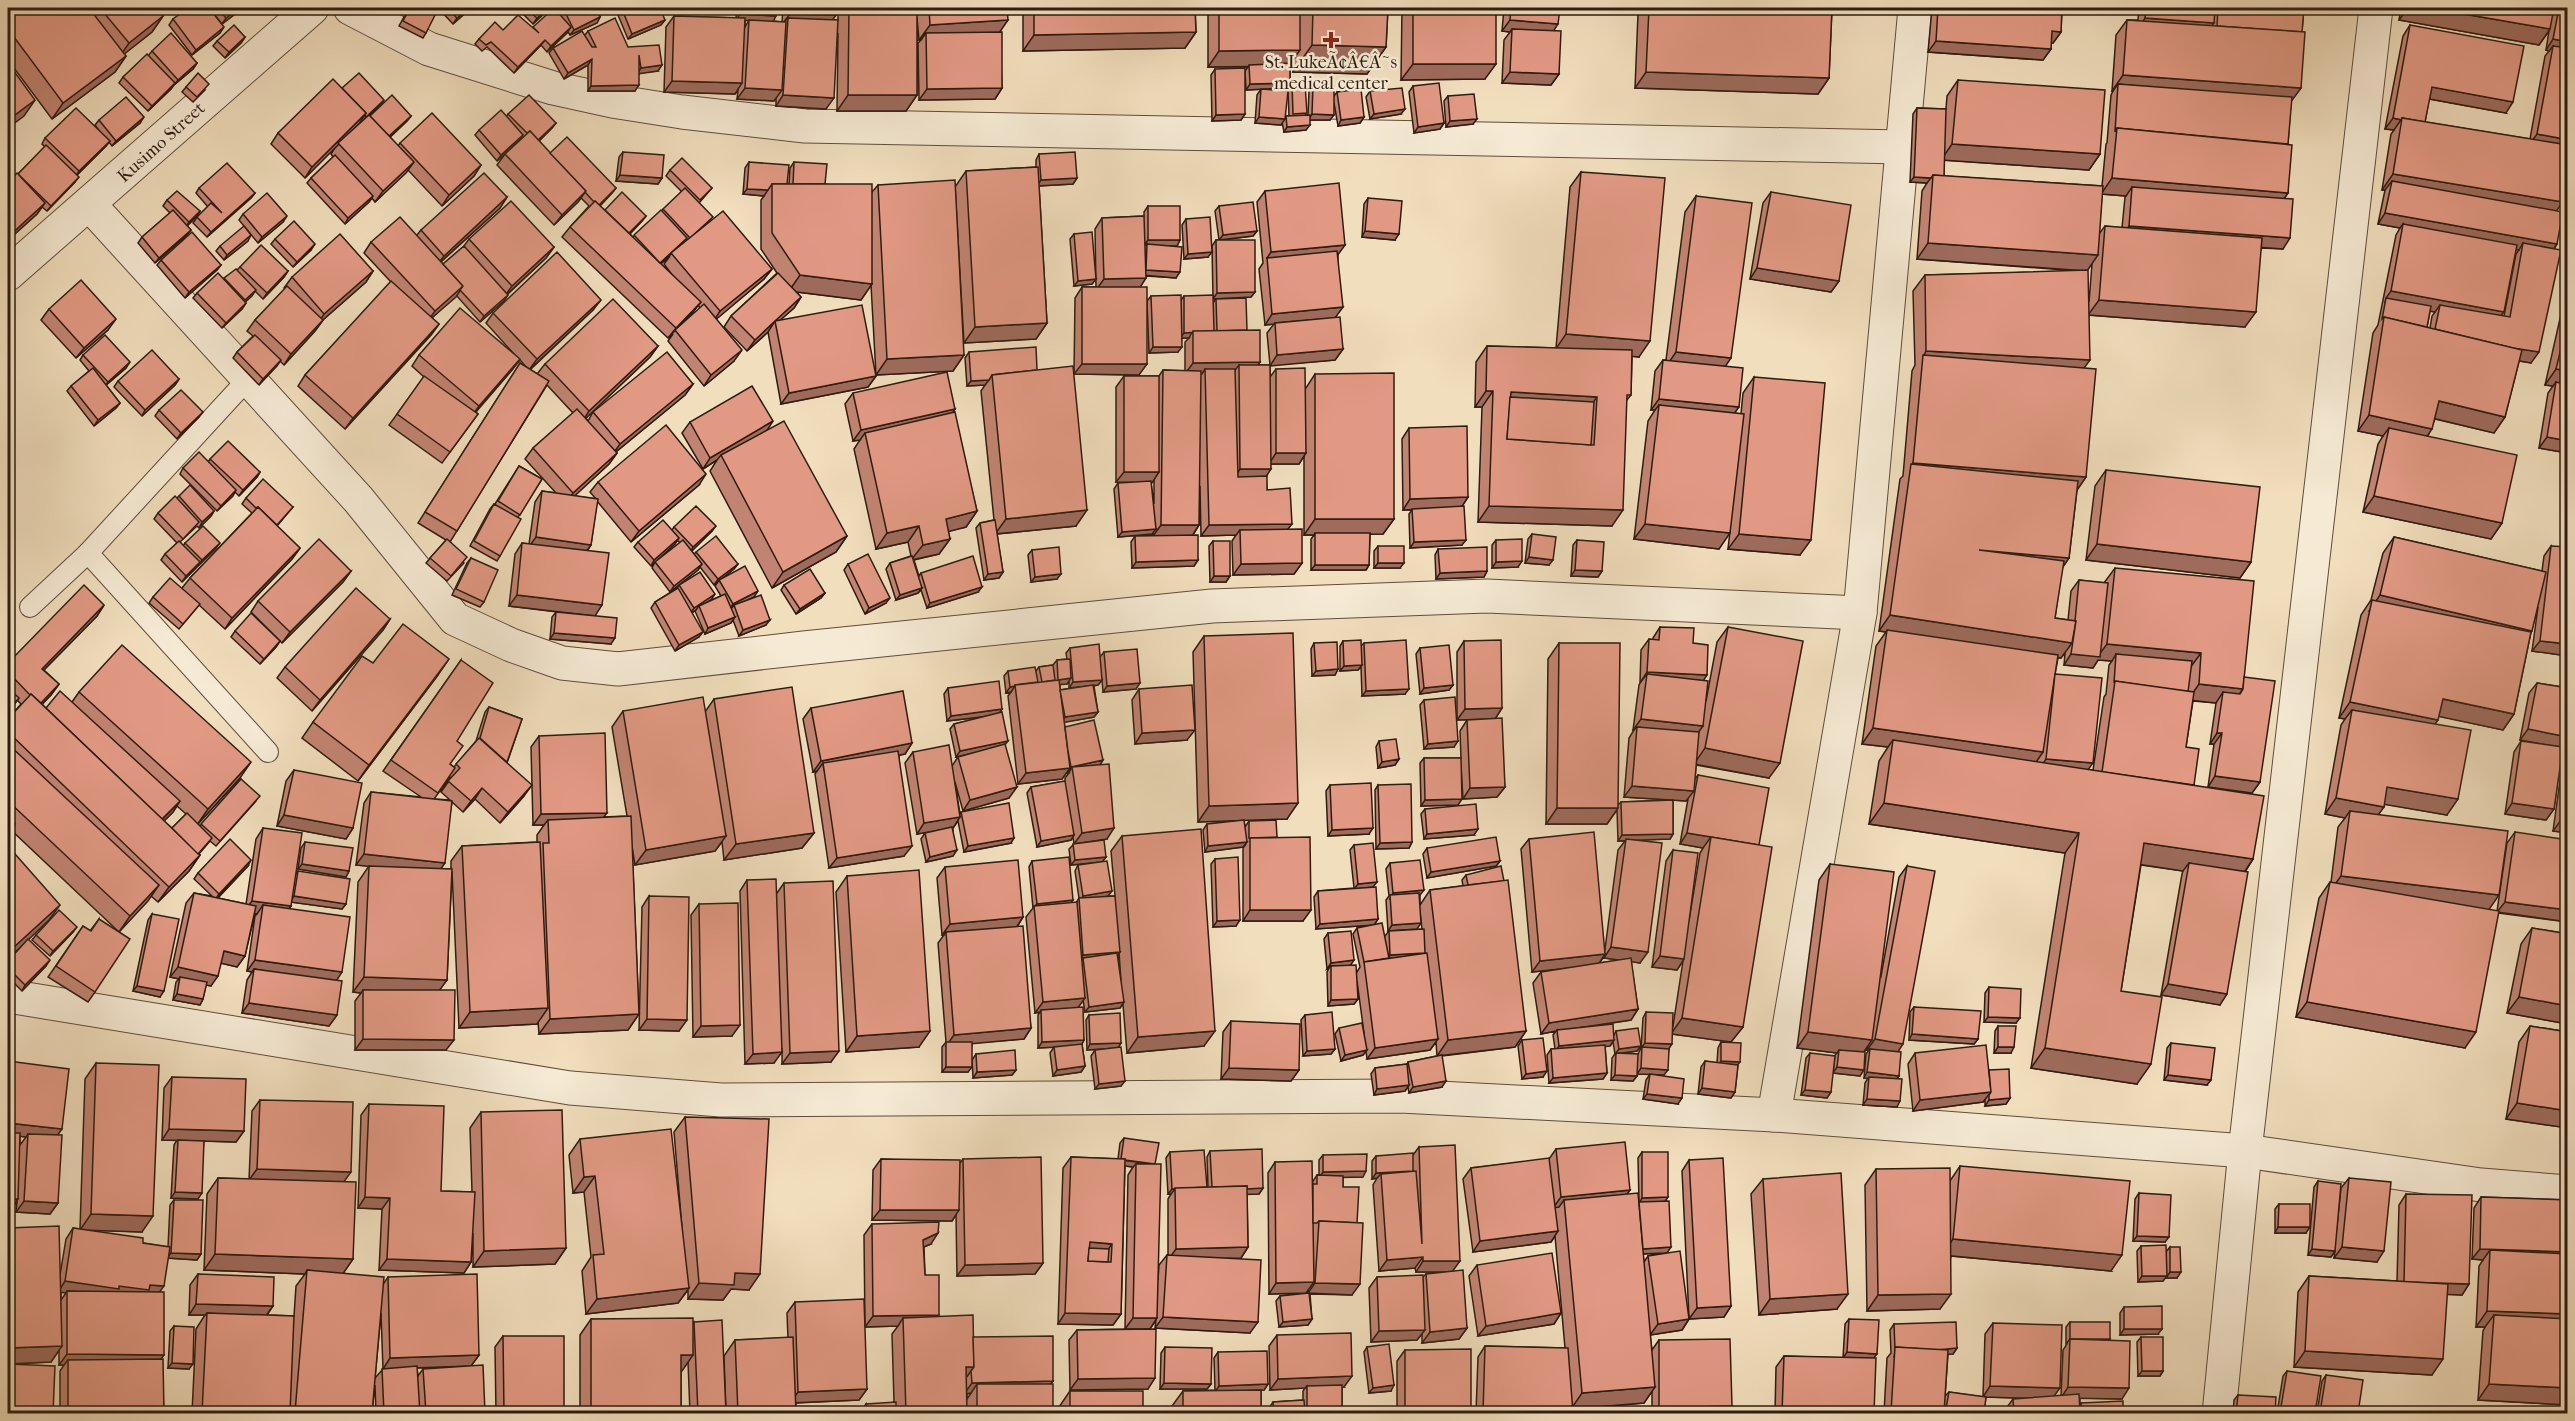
<svg xmlns="http://www.w3.org/2000/svg" width="2575" height="1421" font-family="'IM FELL French Canon',serif">
	<rect width="100%" height="100%" fill="#f1debd"/>
	<filter id="stains"><feTurbulence type="fractalNoise" baseFrequency=".00333" numOctaves="4"/><feColorMatrix values="0 0 0 0 .2 0 0 0 0 .09 0 0 0 0 .02 0 0 0 .5 -.17"/></filter>
	<radialGradient id="worn" r=".72"><stop offset=".6" stop-color="#630" stop-opacity="0"/><stop offset="1" stop-color="#630" stop-opacity=".3"/></radialGradient>
	<g fill="none" stroke-linecap="round" stroke-linejoin="round">
		<g stroke="#5f4c3c" stroke-width="22">
			<g id="service">
				<path d="M88 553 268 752"/>
				<path d="M30 607 88 553 247 380"/>
			</g>
		</g>
		<g stroke="#5f4c3c" stroke-width="35">
			<g id="minor">
				<path d="M350 8 429 49 553 88 612 101 682 112 805 126 1903 147"/>
				<path d="M90 205 358 499 455 619 511 645 562 663 618 669 804 648 1212 606 1487 596 1860 613"/>
				<path d="M8 996 570 1088 721 1100 1400 1096 1774 1115 2245 1151 2481 1185 2568 1192"/>
				<path d="M1774 1115 1860 613 1915 8"/>
				<path d="M2219 1414 2245 1151 2376 8"/>
			</g>
		</g>
		<g stroke="#5f4c3c" stroke-width="35">
			<path id="tertiary" d="M8 274 312 8"/>
		</g>
		<use href="#service" stroke="#f6ead4" stroke-width="20"/>
		<use href="#minor" stroke="#f6ead4" stroke-width="33"/>
		<use href="#tertiary" stroke="#f6ead4" stroke-width="33"/>
	</g>
	<g fill="#c28472" stroke="#2e1c11" stroke-width="1.5" fill-rule="evenodd">
		<path d="M8 8H156L163 16 152 32 124 54 126 56 115 72 52 119 8 60Z"/>
		<path d="M209 8H243L222 24Z"/>
		<path d="M409 8H436L426 33 423 38 399 26Z"/>
		<path d="M438 8H471L453 24Z"/>
		<path d="M517 8H550L533 24Z"/>
		<path d="M557 8H596L600 17 597 23 570 35 568 32 547 52 541 45 514 73 487 47 482 51 475 44 479 39 503 30 533 28 561 16Z"/>
		<path d="M602 8H617L604 13Z"/>
		<path d="M737 8H777L773 21 782 22 783 8H836V15L832 20H838V8H1007L1000 32 1002 88 995 99 919 100 918 43 921 40H919L917 18V95L906 111H837L838 33 826 109 776 106V97L774 101 737 99 738 90 735 94 664 92 666 27 674 16 736 18ZM745 20H749L745 27Z"/>
		<path d="M1023 8H1195L1196 32 1185 48 1023 51Z"/>
		<path d="M1208 8H1388L1386 47 1367 74 1293 72V61L1290 65V83L1287 88 1246 90 1245 71 1248 67H1208Z"/>
		<path d="M1402 8H1496L1485 79 1401 80Z"/>
		<path d="M1504 8H1560L1553 31 1559 74 1551 85 1502 83 1504 40 1510 32 1502 31Z"/>
		<path d="M1643 8H1832L1829 78 1818 94 1635 88 1638 14Z"/>
		<path d="M1932 8H2062L2061 32 2053 43H2051V49L2043 60 1928 52Z"/>
		<path d="M2139 8H2304L2302 32 2301 88 2291 101 2288 144V193L2284 199 2283 249 2261 248 2245 327 2089 315 2084 368 2086 477 2077 490 2069 558 2062 568 2055 618 2068 620 2071 591 2079 580 2104 583 2115 568 2244 677 2260 782 2252 793 2208 787 2214 744H2210L2216 703 2193 701 2186 747 2194 785 2253 859 2245 872 2220 1005 2161 995 2182 874 2183 871 2141 865 2121 991 2137 1084 2031 1068 2065 853 1869 824 1879 761 1888 747 1862 744 1876 646 1886 632 1879 631 1900 479 1903 476 1912 371 1915 365 1913 291 1925 275 2078 271 1917 259 1922 191 1927 183 1910 182 1913 114 1917 108 1946 109 1947 96 1958 80 2100 154 2089 170 1944 160V176L2102 186 2106 144 2107 143 2111 95 2113 91H2112L2116 35 2127 20H2138ZM2102 194 2126 196 2125 197 2122 228 2105 226 2099 234ZM2092 264 2089 302 2087 270ZM2065 653 2064 665 2093 668 2098 660 2112 661 2109 665 2106 694 2104 697 2093 770H2088L2055 674 2058 658H2061Z"/>
		<path d="M2401 8H2568L2564 139 2561 144 2557 211V244L2554 249 2531 363 2519 361 2505 417 2494 433 2435 419 2428 436 2502 523 2491 539 2363 512 2378 444 2383 436 2358 431 2373 333 2378 325 2396 235 2400 228 2378 224 2385 190H2382L2391 134 2394 130 2385 129 2403 36 2410 25 2506 113 2429 99 2425 122 2530 139 2545 56 2549 51 2546 50 2549 31 2539 45 2399 20ZM2516 249 2519 250 2516 254 2504 316H2501ZM2430 311 2435 312 2432 316 2430 328 2427 327Z"/>
		<path d="M622 9 665 20 661 25 628 39 618 15Z"/>
		<path d="M173 19 220 33 192 55 169 25Z"/>
		<path d="M588 31 628 47 658 71 639 73 635 91H588V65L564 79 549 53 553 48 585 35Z"/>
		<path d="M245 37 241 43 225 58 213 46 217 41Z"/>
		<path d="M152 51 197 63 193 69 174 85 171 89 148 111 119 83 123 77 148 56Z"/>
		<path d="M1215 69 1245 114 1241 120 1212 121 1211 75Z"/>
		<path d="M1292 84 1306 115H1308L1309 91 1313 85 1334 96 1337 92 1364 117 1360 123 1338 126 1334 103 1330 120H1310L1306 130 1284 132 1282 122 1281 125 1255 123 1257 95 1261 89 1285 118 1286 116H1289L1288 90Z"/>
		<path d="M1413 86 1444 123 1440 129 1414 133 1409 92Z"/>
		<path d="M186 87 205 90 193 102 182 92Z"/>
		<path d="M342 88 380 106 370 115 411 116 407 121 390 137 398 146 400 143 481 165 474 176 442 206 408 170 375 202 372 198 369 202 345 224 307 183 311 178 333 157 331 154 336 146 305 178 271 144 278 133Z"/>
		<path d="M1370 91 1401 114 1370 119 1366 97Z"/>
		<path d="M1448 96 1473 124 1446 127 1444 101Z"/>
		<path d="M508 114 556 123 552 128 539 141 550 153 616 188 612 193 600 206 605 210 646 216 642 221 630 234 633 237 682 192 666 176 670 170 712 188 699 203 711 220 772 269 764 279 716 319 734 361 704 386 668 341 673 334 668 338 562 237 570 227 589 206 581 198 578 202 554 225 497 165 505 154 522 138 521 137 497 161 475 135 479 130 506 117ZM670 256 664 264 673 276 661 264ZM698 305 700 308 682 324 693 312Z"/>
		<path d="M99 120 140 123 112 146 109 142 106 146 77 175 75 182 47 211 42 207 37 214 8 240V182L18 174 45 147 42 144 45 138 100 132 95 125Z"/>
		<path d="M623 152 662 178 658 184 616 181 619 157Z"/>
		<path d="M1039 154 1077 178 1073 184 1039 186 1047 323 1036 339 964 343 955 187 966 171 1036 167V160Z"/>
		<path d="M749 162 787 184H789L790 168 794 162 825 184 872 192 878 185 964 355 953 371 876 375 871 285 861 300 796 292 801 297 794 308 780 320 876 376 868 387 781 404 768 332 747 351 724 327 731 316 777 273 761 249V200L764 196 743 194 745 168Z"/>
		<path d="M1581 172 1639 357 1632 356 1631 395 1626 401 1612 526 1478 522 1482 407H1475L1476 362 1487 346 1556 348 1570 187Z"/>
		<path d="M2568 186V201L2564 200Z"/>
		<path d="M199 188 255 193 251 198 207 237 193 223 197 217 208 207 196 193Z"/>
		<path d="M1265 191 1338 255 1336 317 1343 349 1335 360 1270 365V377L1276 369 1306 388 1315 374 1394 519 1383 534H1370L1369 565 1366 570H1311V539L1314 535H1304V456L1299 464H1271L1266 476 1267 490 1288 529 1302 563 1294 574 1233 575 1232 541 1236 535 1201 536 1200 486 1199 525 1193 535 1198 560 1194 566 1132 568 1131 542 1135 536H1153V532L1152 534 1118 537 1114 489 1118 483 1130 482H1116V387L1124 376H1159L1163 370 1185 371V342L1189 338H1182L1178 352 1149 353 1147 301 1151 296 1181 300 1184 296 1213 303 1216 299 1247 330 1260 362 1258 365H1270L1267 333 1274 324 1265 325 1259 269 1263 263 1257 202ZM1154 479V504L1151 483Z"/>
		<path d="M1771 192 1839 281 1831 292 1750 279 1763 203Z"/>
		<path d="M1696 196 1734 413 1741 414 1743 393 1754 377 1800 555 1728 549 1730 531 1719 549 1634 539 1648 421 1655 410H1651L1655 371 1663 360H1666L1685 212Z"/>
		<path d="M507 197 500 208 441 262 443 264 464 246 469 239 554 247 546 258 507 295 504 301 480 322 456 295 432 318 439 324 431 335 345 429 298 386 305 375 391 282 364 253 371 242 417 235 421 230Z"/>
		<path d="M1368 198 1395 240 1362 237 1364 204Z"/>
		<path d="M167 200 200 211 196 217 187 226 191 230 187 235 155 263 138 243 142 237 170 213 163 206Z"/>
		<path d="M1148 206 1180 240 1177 246H1167L1176 278 1146 276 1140 287 1139 375 1074 374 1075 298 1082 287H1096L1095 229 1102 218 1144 216V212Z"/>
		<path d="M1219 206 1257 231 1253 236 1221 240 1255 292 1251 297 1213 299 1212 246 1216 240H1219L1215 211Z"/>
		<path d="M243 214 283 222 258 243 239 220Z"/>
		<path d="M1186 219 1208 257 1184 259 1182 225Z"/>
		<path d="M1074 234 1096 279 1092 284 1074 286 1070 239Z"/>
		<path d="M275 239 311 250 293 267 271 244Z"/>
		<path d="M248 241 224 260 216 251 220 246Z"/>
		<path d="M161 260 221 265 217 270 185 298 157 265Z"/>
		<path d="M240 267 288 271 284 277 263 299 255 291 245 302 246 303 242 309 222 328 193 298 197 293 223 279 237 270Z"/>
		<path d="M373 271 366 282 323 320 315 331 284 365 280 361 259 385 233 358 237 352 253 336 247 331 255 320 285 289 284 288 292 277Z"/>
		<path d="M2568 297V453L2539 448 2548 393 2553 386 2545 385 2564 301Z"/>
		<path d="M49 309 108 330 76 358 41 320Z"/>
		<path d="M593 310 530 370 537 374 545 364 658 346 650 357 586 418 588 421 593 412 693 384 685 395 616 452 617 453 609 464 574 496 596 499 590 492 598 482 699 485 631 542 597 501 591 545 587 551 595 615 611 644 550 639 552 617 556 612 574 614 509 606 515 554 522 543 529 544 535 502 542 491 556 493 525 459 533 448 573 413 547 385 450 542 464 563 447 581 426 563 446 540 418 523 520 363 527 368 520 360 512 370 476 412 478 414 442 463 389 425 424 377 412 366 419 355 514 354 486 323 493 313Z"/>
		<path d="M969 352 1037 370 1076 526 997 534 1003 572 999 578 984 580 976 528 980 523 994 520 981 391 985 385 967 386 965 358Z"/>
		<path d="M83 355 126 368 106 385 120 403 116 408 94 426 67 391 71 386 89 371 80 360Z"/>
		<path d="M179 379 175 385 142 416 114 387 118 381Z"/>
		<path d="M853 393 955 409 953 412 977 511 966 527 948 531 950 539 939 554 914 560 919 576 921 573 978 592 927 608 921 590 918 593 896 600 886 569 890 563 911 556 908 542 876 549 854 449 860 440 853 441 845 404Z"/>
		<path d="M159 410 199 417 177 439 155 416Z"/>
		<path d="M690 422 847 536 836 552 772 588 710 471 717 460 703 469 682 433Z"/>
		<path d="M1409 428 1468 497 1462 506V545L1410 548 1409 514 1412 510H1403L1402 439Z"/>
		<path d="M210 459 260 472 257 477 239 496 235 492 217 511 180 474 183 468 208 462Z"/>
		<path d="M519 466 542 479 518 517 500 556 497 561 470 546 490 509 494 504H495Z"/>
		<path d="M2106 470 2251 562 2240 578 2086 560 2095 486Z"/>
		<path d="M179 496 214 511 211 516 199 528 197 526 180 542 183 546 185 543 216 548 182 582 161 560 165 554 177 543 154 519 158 513 177 498Z"/>
		<path d="M246 498 293 507 277 526 300 548 292 559 225 629 199 605 179 629 149 603 153 597 182 588 190 578 252 513 242 504Z"/>
		<path d="M674 527 712 531 691 551 694 554 696 552 738 564 734 569 722 578 754 597 746 601 766 625 739 636 733 620 731 623 705 634 695 611 696 610 692 613 699 637 675 651 651 608 655 602 676 589 679 585 711 600 707 602 721 596 715 586 718 582 714 585 700 567 698 570 670 592 652 568 655 562 680 543 677 540 675 544 651 566 634 547 638 542 672 530Z"/>
		<path d="M1532 534 1549 565 1525 563 1528 539Z"/>
		<path d="M2394 537 2542 571 2544 556 2551 546 2568 656 2532 651 2538 607 2531 632 2514 714 2503 730 2439 716 2435 724 2447 815 2385 804 2378 815 2489 910 2497 911 2507 843 2515 832 2568 922 2498 913 2465 1048 2296 1017 2319 898 2330 882H2331L2338 827 2345 818 2325 814 2341 725 2345 719 2339 718 2361 615 2371 600 2383 553Z"/>
		<path d="M1496 540 1518 567 1492 568V545Z"/>
		<path d="M1577 540 1602 571 1598 577 1571 576 1573 545Z"/>
		<path d="M1213 541 1230 576 1226 582H1210L1209 546Z"/>
		<path d="M1378 546 1400 568H1374V551Z"/>
		<path d="M1438 549 1487 571 1484 577 1436 579 1435 555Z"/>
		<path d="M1032 550 1057 579 1031 582 1028 555Z"/>
		<path d="M471 558 484 602 480 607 452 595 467 563Z"/>
		<path d="M848 564 886 603 865 614 844 570Z"/>
		<path d="M351 571 343 582 282 643 251 612 258 601Z"/>
		<path d="M784 585 825 593 821 598 796 614 781 590Z"/>
		<path d="M104 605 97 616 44 670 59 684 51 695 42 704 46 708 72 702 79 692 240 778 198 824 200 826 241 779 256 801 216 846 210 841 199 854 200 855 189 871 158 902 151 896 119 932 11 830 8 835V719L21 704 17 700 8 713V663ZM177 806 186 814 172 828 164 821 173 812Z"/>
		<path d="M390 619 383 630 312 711 277 678 285 667Z"/>
		<path d="M1660 627 1693 643 1704 680 1706 701 1717 642 1728 627 1769 778 1696 765 1695 779 1698 775 1759 845 1743 1027 1731 1042 1672 1034 1664 1075H1655L1678 1104 1643 1099 1646 1080 1650 1074H1637V1076L1633 1081 1611 1080 1612 1058 1615 1054 1613 1042 1610 1046H1605L1607 1073 1603 1079 1549 1083 1547 1055 1551 1049H1555L1553 1035 1556 1031 1541 1034 1533 983 1541 972 1568 968 1532 972 1521 849 1529 839 1605 949 1618 850 1625 841H1618L1617 810 1607 824H1546L1548 659 1559 643 1618 805 1621 802 1672 800 1624 797 1629 738 1634 730H1633L1639 685 1640 683 1641 650 1649 639 1653 640V638ZM1688 799 1680 844 1703 848 1700 853 1689 921 1673 850 1666 861 1652 967 1677 970 1683 961 1673 1026 1646 1012 1643 1018 1641 1048 1638 1054 1624 1053 1637 1051 1641 1046 1616 1031 1614 1035 1586 1027 1631 1020 1638 1009 1631 961 1640 963 1637 840 1670 839 1673 834V800L1686 801ZM1604 957V958L1620 960 1599 963Z"/>
		<path d="M235 631 280 641 276 647 260 664 231 637Z"/>
		<path d="M1204 636 1287 819 1244 820 1245 827 1249 821 1277 837 1303 921H1243V848L1246 844 1243 847 1205 852 1203 830 1207 824 1244 820 1198 822 1193 652Z"/>
		<path d="M1343 641 1361 646 1364 643 1405 694 1362 696 1361 667 1358 670 1340 671V646Z"/>
		<path d="M1464 641 1502 708 1495 719 1505 787 1497 797 1463 799 1461 766 1458 805 1421 806 1420 763 1424 758H1461L1460 731 1467 720 1484 719 1457 720V652Z"/>
		<path d="M1314 643 1338 669 1335 675 1312 676 1311 649Z"/>
		<path d="M1070 648 1100 657 1104 652 1136 689 1103 692 1102 680 1098 685 1094 686 1098 712 1094 717 1064 722 1065 727 1103 760 1100 765 1107 839 1080 843 1106 857 1102 862 1108 896H1115L1111 851 1122 836 1204 1046 1127 1053 1123 1004 1120 1008 1085 1012 1083 1000 1078 1007 1084 1040 1082 1044 1085 1066 1081 1072 1053 1076 1050 1053 1054 1047H1057L1038 1048V1015L1040 1012 1035 1013 1026 917 1033 908 1029 867 1032 861 1071 903H1076L1079 898 1075 871 1078 865 1091 863 1071 865 1069 849 1074 844 1073 837 1071 840 1037 847 1027 793 1031 787 1065 781V778L1069 773H1067V772L1062 779 1018 784 1008 696 1011 692 1006 693 1004 676 1008 671H1036L1039 667 1053 665 1057 660 1067 659 1066 653ZM1069 682V688L1084 686 1060 690V684H1067ZM1119 952 1121 981 1118 954Z"/>
		<path d="M1420 648 1453 685 1449 690 1420 694 1416 654Z"/>
		<path d="M461 660 457 741 450 764 454 767 476 741 485 712 489 707 522 719 507 763 524 796 500 823 475 799 463 812 452 802 441 869H451V861L462 846 537 842V835L544 825H533L531 747 539 736 603 817 627 816 612 727 623 711 705 712 714 699 814 833 802 848 724 860 722 842 715 851 635 865 632 846 639 1014 628 1030 539 1034 538 1022 537 1024 459 1028 452 871 447 980 439 990 446 1050H355V1001L361 993 353 992 358 882 369 866 356 865 364 803 371 792 421 797 383 771ZM450 777 451 778 441 792 450 800 434 799Z"/>
		<path d="M373 663 438 675 358 781 302 738 313 722Z"/>
		<path d="M2537 683 2568 688V749L2562 748 2554 809 2546 820 2505 814 2514 752 2521 741 2537 743 2520 740 2529 693Z"/>
		<path d="M948 688 1002 709 1000 713 1005 745 1009 798 963 811 955 782 960 814 961 812 1011 843 964 852 958 821 953 828V856L926 862 921 839 925 833 938 830 917 834 905 763 913 752 952 766 958 757 968 754 956 757 950 729 954 724 983 717 947 721 944 694Z"/>
		<path d="M1139 689 1187 740 1135 744 1132 700Z"/>
		<path d="M1424 700 1454 747 1424 749 1420 705Z"/>
		<path d="M811 708 912 743 905 754 899 755 904 856 829 868 815 774 817 771 813 772 803 719Z"/>
		<path d="M1379 741 1399 759 1395 765 1378 768 1376 747Z"/>
		<path d="M2568 758V833L2553 831 2562 766Z"/>
		<path d="M294 770 353 828 346 839 277 826 286 781Z"/>
		<path d="M1330 785 1369 834 1328 836 1326 791Z"/>
		<path d="M1378 785 1412 842 1409 848 1376 849 1375 790Z"/>
		<path d="M1425 809 1474 835 1424 839 1421 814Z"/>
		<path d="M263 828 296 874 298 871 346 904 342 909 291 902V906L289 909 336 981 337 1015 329 1026 242 1013 247 980 252 972 247 971 255 916 257 914 255 913 245 956 237 967 221 963 211 986 206 985 203 999 200 1005 173 1000 176 982 179 979 170 977 186 903 194 893 212 896 194 879 198 873 248 866 218 898 246 904 256 839Z"/>
		<path d="M305 842 349 871 346 877 298 869 301 848Z"/>
		<path d="M1354 845 1373 887 1378 919 1374 925 1385 936 1389 931 1422 929 1420 912 1388 931 1386 900 1389 896 1386 869 1390 863 1420 895V905L1430 890 1463 886 1462 880 1466 875 1526 1031 1515 1047 1442 1056V1087L1409 1093 1408 1087 1405 1091 1374 1095 1371 1074 1375 1068 1407 1064 1408 1062 1437 1056 1436 1042 1430 1050 1367 1059 1366 1051 1363 1055 1341 1061 1335 1034 1339 1028 1364 1033 1357 981 1358 999 1354 1004 1328 1006 1327 972 1329 968 1327 969 1324 939 1328 933 1351 965 1357 972 1360 967 1353 934 1357 928 1373 925 1316 929 1314 897 1318 891 1354 888 1350 850Z"/>
		<path d="M8 846 28 940 46 966 22 991 8 977V961L24 943 8 959Z"/>
		<path d="M1427 848 1500 861 1496 866 1427 878 1423 854Z"/>
		<path d="M1215 859 1236 926 1213 927 1211 864Z"/>
		<path d="M1830 864 1881 976 1899 877 1907 866 1898 1052 1899 1076 1897 1079V1107L1863 1105 1865 1083 1868 1078H1864L1866 1054 1869 1050H1867L1868 1046 1864 1052 1860 1076 1833 1073 1835 1055 1837 1053 1797 1048 1819 880Z"/>
		<path d="M945 867 1023 917 1017 927 1031 1028 1024 1039 972 1043 968 1072H942V1047L946 1042 938 943 944 935H942L937 878Z"/>
		<path d="M847 876 919 1047 846 1052 836 892Z"/>
		<path d="M747 880 777 893 784 883 831 1062 782 1064V1048L774 1063 745 1064 740 891Z"/>
		<path d="M649 896 679 1031 639 1030 642 907Z"/>
		<path d="M699 904 732 1036 693 1037 691 915Z"/>
		<path d="M152 914 160 997 133 991 148 920Z"/>
		<path d="M99 919 95 992 88 1002 48 977 83 926 90 931Z"/>
		<path d="M2532 928 2568 934V1024L2507 1013 2521 944Z"/>
		<path d="M73 932 50 956 32 940 36 935Z"/>
		<path d="M1989 987 2016 1023 1984 1022 1985 993Z"/>
		<path d="M1914 1007 1978 1039 1974 1044 1909 1040 1910 1012Z"/>
		<path d="M1089 1015 1121 1043 1118 1047 1121 1086 1095 1089 1091 1056 1095 1050 1103 1049 1087 1050 1086 1020Z"/>
		<path d="M1305 1015 1335 1049 1331 1054 1303 1056 1301 1020Z"/>
		<path d="M1231 1021 1299 1070 1291 1081 1221 1079 1223 1032Z"/>
		<path d="M1998 1026 2011 1053H1994L1995 1031Z"/>
		<path d="M2530 1026 2568 1032V1128L2506 1119 2519 1042Z"/>
		<path d="M1522 1040 1543 1077 1522 1079 1518 1046Z"/>
		<path d="M1721 1042 1738 1065 1735 1092 1731 1098 1698 1094 1701 1067 1705 1061 1717 1063 1718 1048Z"/>
		<path d="M2171 1043 2207 1085 2164 1080 2167 1048Z"/>
		<path d="M1810 1053 1831 1092 1827 1098 1801 1095 1806 1058Z"/>
		<path d="M1915 1053 1989 1070 2010 1098 2006 1104 1985 1106V1100L1983 1102 1913 1111 1908 1064Z"/>
		<path d="M976 1054 1016 1070 1012 1075 973 1078 972 1060Z"/>
		<path d="M8 1061 58 1135V1203L50 1214 16 1212 17 1202 11 1210H8ZM20 1136 26 1137 20 1145Z"/>
		<path d="M96 1063 142 1232 91 1230 143 1243 168 1247 170 1205 174 1200 201 1254 197 1260 168 1258 160 1292 161 1359 164 1413H60V1371L64 1365H59V1350L51 1362 8 1364 60 1275 66 1239 73 1228 80 1229 85 1079ZM61 1292 66 1293 61 1300Z"/>
		<path d="M172 1077 244 1131 236 1142 204 1141 198 1199 171 1198 174 1145 177 1140H162L164 1088Z"/>
		<path d="M260 1100 344 1182 353 1259 343 1273 384 1283 388 1277 479 1355 471 1366 417 1368 418 1376 423 1369 485 1413H376L375 1385 372 1413H192L196 1329 205 1315H189L190 1285 198 1274 273 1306 267 1315 294 1316 296 1286 305 1274 204 1270 207 1194 218 1178 249 1179 252 1111ZM381 1313 383 1369 375 1378Z"/>
		<path d="M369 1104 441 1191 472 1192 470 1128 481 1112 566 1248 555 1264 473 1267V1233L471 1262 464 1273 379 1270 382 1209 358 1208 361 1115Z"/>
		<path d="M685 1117 749 1290 731 1289 723 1300 688 1299V1290L678 1303 586 1314 582 1271 591 1257 584 1192 573 1193 569 1155 580 1139 682 1228 674 1132Z"/>
		<path d="M1124 1138 1155 1164 1158 1280 1159 1265 1167 1255H1168V1199L1171 1194H1168L1166 1158 1170 1152 1206 1187H1208L1207 1157 1210 1151 1263 1188 1259 1194H1247L1248 1247 1241 1258H1233L1250 1333 1155 1328 1156 1320 1150 1329 1148 1389 1070 1390 1069 1340 1077 1330 1125 1329 1128 1175 1133 1167 1125 1166 1121 1314 1113 1325 1058 1324 1063 1168 1071 1157 1118 1159 1120 1143Z"/>
		<path d="M1419 1147 1467 1328 1459 1339 1422 1343V1334L1417 1340 1371 1342 1369 1288 1377 1277H1423L1426 1274 1449 1272H1416L1415 1268 1379 1271 1373 1185 1377 1178 1372 1179V1161L1376 1156 1413 1155Z"/>
		<path d="M1556 1149 1630 1190 1627 1194 1639 1202 1638 1158 1642 1152 1666 1201 1667 1253 1689 1318 1682 1171 1689 1160 1731 1306 1724 1317 1689 1319 1682 1330 1650 1335 1652 1350 1659 1340 1726 1413H1652V1391L1644 1403 1573 1409V1413H1476L1478 1357 1485 1346 1565 1348 1555 1236 1551 1242 1473 1252 1463 1179 1471 1168 1549 1159ZM1666 1253 1648 1256 1644 1262 1643 1254Z"/>
		<path d="M1323 1155 1363 1177H1343V1187L1352 1295 1310 1294 1312 1319 1308 1325 1279 1327 1276 1301 1280 1296 1308 1293V1290L1306 1293 1269 1294 1268 1173 1275 1162 1312 1185 1313 1181 1317 1175H1319V1160Z"/>
		<path d="M881 1159 960 1163 963 1159 1043 1263 1035 1274 957 1276 956 1215 952 1221 872 1220 873 1170Z"/>
		<path d="M1960 1166 2111 1271 1951 1256 1940 1309 1867 1311 1865 1185 1876 1169 1950 1181Z"/>
		<path d="M2349 1178 2377 1262 2334 1258 2335 1251 2331 1257 2308 1255 2314 1187 2318 1181 2336 1235 2341 1188Z"/>
		<path d="M1763 1179 1837 1309 1759 1315 1751 1194Z"/>
		<path d="M2139 1193 2165 1242 2133 1241 2135 1199Z"/>
		<path d="M2406 1194 2469 1284 2462 1295 2447 1294 2432 1375 2294 1367 2298 1292 2309 1276 2397 1281 2399 1205Z"/>
		<path d="M2481 1197 2568 1200V1405L2478 1400 2483 1331 2485 1327H2476L2479 1266 2483 1260 2472 1259 2474 1208Z"/>
		<path d="M2279 1204 2306 1233H2275V1209Z"/>
		<path d="M872 1224 931 1244 924 1247 925 1275 938 1317 1053 1381 1051 1384 1053 1413H867L894 1402 892 1334 898 1326 865 1327 864 1235ZM971 1393 967 1399V1394Z"/>
		<path d="M2141 1246 2166 1252 2170 1247 2177 1278H2166V1276L2163 1281 2138 1282 2137 1251Z"/>
		<path d="M1477 1265 1561 1313 1554 1324 1478 1336 1469 1276Z"/>
		<path d="M795 1302 867 1389 859 1400 796 1403V1413H726L724 1356 735 1340 788 1338 787 1313Z"/>
		<path d="M2124 1307 2158 1334 2120 1335V1313Z"/>
		<path d="M591 1319 693 1324 694 1322 726 1413H690L688 1362 681 1371V1413H580V1335Z"/>
		<path d="M1849 1319 1874 1358V1413H1775L1776 1367 1784 1356 1843 1358 1845 1324Z"/>
		<path d="M2070 1322 2108 1340 2122 1399 2080 1398V1405L2081 1403 2123 1413H2005V1410L2013 1399 2021 1398 1986 1397 1984 1413H1884L1887 1358 1891 1353 1890 1330 1894 1324 1957 1348 1953 1354H1948L1945 1396 1949 1392 1983 1397 1985 1334 1993 1323 2054 1396H2061L2063 1350 2067 1344H2066V1327Z"/>
		<path d="M174 1326 189 1369 168 1368 170 1331Z"/>
		<path d="M1277 1335 1344 1387H1342V1407L1340 1410 1344 1413H1270L1269 1408 1273 1402 1303 1400V1391L1305 1388 1270 1390 1269 1346Z"/>
		<path d="M503 1336 564 1413H496L495 1347Z"/>
		<path d="M2141 1337 2163 1371 2160 1376H2138L2137 1342Z"/>
		<path d="M1165 1347 1211 1384 1207 1389H1160L1161 1353Z"/>
		<path d="M1367 1347 1391 1391 1369 1393 1364 1352Z"/>
		<path d="M1405 1350 1470 1413H1397V1361Z"/>
		<path d="M1218 1352 1268 1384 1264 1390H1261V1413H1172V1406L1183 1391 1215 1390 1214 1358Z"/>
		<path d="M2287 1371 2315 1413H2277L2283 1376Z"/>
		<path d="M2326 1375 2358 1413H2317L2322 1381Z"/>
		<path d="M1070 1391 1143 1413H1059V1407Z"/>
		<path d="M2238 1395 2275 1413H2233L2234 1400Z"/>
		<path d="M866 1404 867 1413H860Z"/>
	</g>
	<g fill="#9e6b5c" stroke="#2e1c11" stroke-width="1.5">
		<path d="M239 8H243L222 24 226 18Z"/>
		<path d="M469 8H471L453 24 457 18Z"/>
		<path d="M548 8H550L533 24 537 18Z"/>
		<path d="M608 8H617L604 13Z"/>
		<path d="M2408 8H2429L2550 29 2539 45 2399 20Z"/>
		<path d="M740 14 776 16 773 22 736 20Z"/>
		<path d="M790 14 836 15 828 26 788 18 782 24Z"/>
		<path d="M163 16 152 32 118 59 129 43Z"/>
		<path d="M600 17 597 23 570 35 574 30Z"/>
		<path d="M2145 18 2214 23 2206 33 2138 29Z"/>
		<path d="M665 20 661 25 628 39 632 34Z"/>
		<path d="M1008 20 997 36 926 33 921 40H919L930 25Z"/>
		<path d="M1510 20 1558 24 1551 35 1512 29 1510 32 1502 31Z"/>
		<path d="M224 27 220 33 192 55 196 50Z"/>
		<path d="M571 27 567 33 547 52 551 46Z"/>
		<path d="M2052 31 2061 32 2053 43 2044 42Z"/>
		<path d="M1196 32 1185 48 1023 51 1034 35Z"/>
		<path d="M245 37 241 43 225 58 229 52Z"/>
		<path d="M2553 39 2568 42V54L2553 46 2549 51 2546 50Z"/>
		<path d="M545 40 541 45 514 73 518 67Z"/>
		<path d="M1936 41 2051 49 2043 60 1928 52Z"/>
		<path d="M1312 45 1386 47 1367 74 1293 72Z"/>
		<path d="M1300 50 1289 66 1208 67 1219 51Z"/>
		<path d="M126 56 115 72 52 119 63 103Z"/>
		<path d="M592 59 588 65 564 79 568 73Z"/>
		<path d="M197 63 193 69 174 85 178 80Z"/>
		<path d="M1413 64H1496L1485 79 1401 80Z"/>
		<path d="M662 65 658 71 637 74 641 68Z"/>
		<path d="M1510 72 1559 74 1551 85 1502 83Z"/>
		<path d="M1646 72 1829 78 1818 94 1635 88Z"/>
		<path d="M2123 75 2301 88 2290 103 2118 84 2113 91H2112Z"/>
		<path d="M672 81 742 83 735 94 664 92Z"/>
		<path d="M175 83 171 89 148 111 152 106Z"/>
		<path d="M1290 83 1287 88 1246 90 1250 84Z"/>
		<path d="M639 85 635 91H588L591 86Z"/>
		<path d="M2432 87 2513 102 2506 113 2424 98Z"/>
		<path d="M745 88 782 90 774 101 737 99Z"/>
		<path d="M1002 88 995 99 919 100 927 89Z"/>
		<path d="M783 95 834 98 826 109 776 106Z"/>
		<path d="M848 95H917L906 111H837Z"/>
		<path d="M35 100 24 116 8 128V120Z"/>
		<path d="M384 100 380 106 362 122 366 117Z"/>
		<path d="M1405 109 1401 114 1370 119 1374 114Z"/>
		<path d="M366 113 359 124 305 178 312 167Z"/>
		<path d="M1245 114 1241 120 1212 121 1216 115Z"/>
		<path d="M1312 114 1334 115 1330 120H1308Z"/>
		<path d="M411 116 407 121 383 144 387 138Z"/>
		<path d="M144 117 140 123 112 146 116 141Z"/>
		<path d="M1259 117 1285 119 1281 125 1255 123Z"/>
		<path d="M1364 117 1360 123 1338 126 1341 120Z"/>
		<path d="M2393 118 2401 120 2394 130 2385 129Z"/>
		<path d="M1477 119 1473 124 1446 127 1450 121Z"/>
		<path d="M556 123 552 128 532 148 536 143Z"/>
		<path d="M1444 123 1440 129 1414 133 1418 127Z"/>
		<path d="M1310 125 1306 130 1284 132 1287 127Z"/>
		<path d="M2537 134 2564 139 2556 150 2529 145Z"/>
		<path d="M523 135 519 141 497 161 501 155Z"/>
		<path d="M110 141 106 146 75 177 79 171Z"/>
		<path d="M1952 144 2100 154 2089 170 1941 160Z"/>
		<path d="M414 162 406 173 375 202 383 191Z"/>
		<path d="M481 165 474 176 442 206 449 195Z"/>
		<path d="M2393 174 2563 202 2552 217 2392 181 2385 190H2382Z"/>
		<path d="M620 175 662 178 658 184 616 181Z"/>
		<path d="M79 177 75 182 47 211 51 206Z"/>
		<path d="M1914 177 1931 178 1927 183 1910 182Z"/>
		<path d="M1077 178 1073 184 1037 186 1041 180Z"/>
		<path d="M2112 178 2288 193 2277 208 2132 187 2126 196 2101 194Z"/>
		<path d="M616 188 612 193 594 212 598 206Z"/>
		<path d="M747 189 768 190 764 196 743 194Z"/>
		<path d="M586 191 578 202 554 225 562 215Z"/>
		<path d="M255 193 251 198 207 237 211 232Z"/>
		<path d="M373 196 369 202 345 224 348 218Z"/>
		<path d="M507 197 500 208 436 266 444 256Z"/>
		<path d="M45 203 37 214 8 240V237Z"/>
		<path d="M200 211 196 217 185 228 189 222Z"/>
		<path d="M2385 213 2557 244 2549 255 2523 243 2519 250 2403 229V224L2400 228 2378 224Z"/>
		<path d="M287 216 283 222 258 243 262 237Z"/>
		<path d="M646 216 642 221 623 241 627 235Z"/>
		<path d="M2129 226 2290 238 2283 249 2121 237Z"/>
		<path d="M191 230 187 235 155 263 159 258Z"/>
		<path d="M1257 231 1253 236 1219 240 1223 235Z"/>
		<path d="M1365 231 1399 234 1395 240 1362 237Z"/>
		<path d="M251 235 248 241 224 260 227 255Z"/>
		<path d="M687 238 683 243 656 268 660 263Z"/>
		<path d="M1148 240H1180L1177 246H1147V244L1146 245H1144Z"/>
		<path d="M1928 243 2098 255 2087 271 1917 259Z"/>
		<path d="M315 244 311 250 293 267 297 262Z"/>
		<path d="M1345 245 1337 256 1267 258 1271 252Z"/>
		<path d="M554 247 546 258 504 297 512 286Z"/>
		<path d="M1212 252 1208 257 1184 259 1188 254Z"/>
		<path d="M221 265 217 270 185 298 189 292Z"/>
		<path d="M1757 268 1839 281 1831 292 1750 279Z"/>
		<path d="M772 269 764 279 713 322 720 311Z"/>
		<path d="M1145 270 1180 272 1176 278 1142 275Z"/>
		<path d="M288 271 284 277 263 299 267 293Z"/>
		<path d="M373 271 366 282 317 325 324 314Z"/>
		<path d="M800 275 872 284 861 300 789 291Z"/>
		<path d="M1146 278 1139 289 1096 290 1104 279Z"/>
		<path d="M1096 279 1092 284 1074 286 1078 281Z"/>
		<path d="M463 286 456 297 427 322 435 311Z"/>
		<path d="M256 290 252 296 241 306 245 300Z"/>
		<path d="M2391 291 2504 312 2496 322 2440 305 2435 312 2385 303 2386 298Z"/>
		<path d="M1255 292 1251 297 1213 299 1217 293Z"/>
		<path d="M508 295 504 301 480 322 484 316Z"/>
		<path d="M801 297 794 308 776 324 775 321Z"/>
		<path d="M601 300 593 310 529 370 537 359Z"/>
		<path d="M2099 300 2256 312 2245 327 2088 315Z"/>
		<path d="M701 302 693 312 668 338 676 328Z"/>
		<path d="M246 303 242 309 222 328 226 323Z"/>
		<path d="M1343 307 1335 318 1275 323 1274 324 1265 325 1272 314Z"/>
		<path d="M116 319 108 330 76 358 84 348Z"/>
		<path d="M323 320 315 331 284 365 291 354Z"/>
		<path d="M775 321 768 332 747 351 755 340Z"/>
		<path d="M1047 323 1036 339 964 343 975 327Z"/>
		<path d="M439 324 431 335 345 429 353 418Z"/>
		<path d="M1192 332 1189 338H1180L1184 333Z"/>
		<path d="M1566 334 1650 341 1639 357 1555 350Z"/>
		<path d="M2434 334 2539 352 2531 363 2426 344Z"/>
		<path d="M658 346 650 357 582 422 589 411Z"/>
		<path d="M1153 347H1182L1178 352 1149 353Z"/>
		<path d="M1343 349 1335 360 1270 366 1277 355Z"/>
		<path d="M742 350 734 361 704 386 711 375Z"/>
		<path d="M1926 351 2090 360 2079 375 1923 357Z"/>
		<path d="M1676 352 1731 358 1720 374 1665 368Z"/>
		<path d="M964 355 953 371 876 375 887 359Z"/>
		<path d="M520 359 512 370 471 417 479 406Z"/>
		<path d="M281 360 277 366 259 385 263 379Z"/>
		<path d="M130 362 126 368 104 387 108 382Z"/>
		<path d="M1260 362 1252 373 1239 365 1233 373 1205 369 1202 374H1185L1193 363Z"/>
		<path d="M1082 364H1147L1139 375 1074 374Z"/>
		<path d="M2556 369 2568 371V389L2556 382 2553 386 2545 385Z"/>
		<path d="M876 376 868 387 781 404 789 393Z"/>
		<path d="M179 379 175 385 142 416 145 410Z"/>
		<path d="M989 380 985 385 967 386 971 381Z"/>
		<path d="M693 384 685 395 612 455 620 444Z"/>
		<path d="M1486 391H1493L1482 407H1475Z"/>
		<path d="M1511 392 1597 397 1586 413 1506 408Z"/>
		<path d="M1659 399 1739 407 1731 418 1659 405 1655 410H1651Z"/>
		<path d="M2439 401 2505 417 2494 433 2428 417Z"/>
		<path d="M120 403 116 408 94 426 98 420Z"/>
		<path d="M955 409 948 420 865 433 860 440 853 441 861 430Z"/>
		<path d="M203 412 199 417 177 439 181 433Z"/>
		<path d="M2369 415 2432 429 2421 445 2389 428 2383 436 2358 431Z"/>
		<path d="M773 421 766 432 721 455 717 460 703 469 710 458Z"/>
		<path d="M2547 437 2568 441V453L2539 448Z"/>
		<path d="M617 453 609 464 566 504 573 493Z"/>
		<path d="M1276 453H1306L1299 464H1269Z"/>
		<path d="M1913 463 2086 477 2075 493 1911 466Z"/>
		<path d="M1240 469H1271L1264 480H1233Z"/>
		<path d="M260 472 257 477 239 496 243 490Z"/>
		<path d="M1124 472H1159L1152 483 1116 482Z"/>
		<path d="M706 474 699 485 631 542 639 531Z"/>
		<path d="M236 490 233 496 217 511 221 506Z"/>
		<path d="M2374 496 2502 523 2491 539 2363 512Z"/>
		<path d="M1468 497 1461 508 1403 510 1410 499Z"/>
		<path d="M1489 506 1623 510 1612 526 1478 522Z"/>
		<path d="M1087 510 1076 526 995 534 1006 519Z"/>
		<path d="M214 511 211 516 199 528 202 522Z"/>
		<path d="M977 511 966 527 935 535 946 519Z"/>
		<path d="M1315 519H1394L1383 534 1315 535V533L1314 535H1304Z"/>
		<path d="M1292 524 1284 534 1240 530 1236 535 1201 536 1209 525Z"/>
		<path d="M1645 524 1730 533 1719 549 1634 539Z"/>
		<path d="M1161 525H1199L1192 536H1153Z"/>
		<path d="M716 526 712 531 690 553 693 547Z"/>
		<path d="M919 526 908 542 876 549 887 533Z"/>
		<path d="M1156 529 1152 534 1118 537 1122 532Z"/>
		<path d="M1739 534 1811 540 1800 555 1728 549Z"/>
		<path d="M847 536 836 552 772 588 783 572Z"/>
		<path d="M536 537 591 545 583 556 528 548Z"/>
		<path d="M679 538 675 544 651 566 654 560Z"/>
		<path d="M950 539 939 554 911 560 923 545Z"/>
		<path d="M1466 540 1462 545 1410 548 1414 542Z"/>
		<path d="M220 543 216 548 198 566 202 560Z"/>
		<path d="M2097 544 2251 562 2240 578 2086 560Z"/>
		<path d="M300 548 292 559 225 629 232 618Z"/>
		<path d="M1979 550 2069 558 2058 574Z"/>
		<path d="M1529 557 1553 560 1549 565 1525 563Z"/>
		<path d="M1198 560 1194 566 1132 568 1136 562Z"/>
		<path d="M1522 561 1518 567 1492 568 1496 562Z"/>
		<path d="M200 562 196 568 182 582 186 576Z"/>
		<path d="M1302 563 1294 574 1233 575 1241 564Z"/>
		<path d="M1378 563H1404L1400 568H1374Z"/>
		<path d="M702 564 698 570 670 592 674 586Z"/>
		<path d="M738 564 734 569 714 585 718 579Z"/>
		<path d="M1315 565H1369L1366 570H1311Z"/>
		<path d="M1575 570 1602 571 1598 577 1571 576Z"/>
		<path d="M351 571 343 582 282 643 290 632Z"/>
		<path d="M1487 571 1484 577 1436 579 1440 573Z"/>
		<path d="M1003 572 999 578 984 580 988 574Z"/>
		<path d="M1061 574 1057 579 1031 582 1035 577Z"/>
		<path d="M1214 576H1230L1226 582H1210Z"/>
		<path d="M982 587 978 592 927 608 930 603Z"/>
		<path d="M922 588 918 593 896 600 900 595Z"/>
		<path d="M758 591 754 597 735 607 734 605 732 608 729 610 733 604Z"/>
		<path d="M825 593 821 598 796 614 800 609Z"/>
		<path d="M715 594 711 600 700 607 699 606 696 610 690 614 694 608Z"/>
		<path d="M517 595 602 605 595 616 509 606Z"/>
		<path d="M2380 595 2532 631 2521 646 2369 611Z"/>
		<path d="M890 598 886 603 865 614 869 608Z"/>
		<path d="M104 605 97 616 34 680 42 669Z"/>
		<path d="M1890 615 2072 643 2061 658 1887 632V630L1886 632 1879 631Z"/>
		<path d="M735 617 731 623 705 634 708 628Z"/>
		<path d="M390 619 383 630 312 711 320 700Z"/>
		<path d="M770 620 766 625 739 636 743 630Z"/>
		<path d="M703 632 699 637 675 651 679 645Z"/>
		<path d="M554 633 615 638 611 644 550 639Z"/>
		<path d="M280 641 276 647 260 664 264 659Z"/>
		<path d="M2540 641 2568 644V656L2532 651Z"/>
		<path d="M2107 644 2201 653 2190 668 2116 654 2112 661 2098 660 2093 668 2064 665 2071 654 2098 656Z"/>
		<path d="M449 659 438 675 358 781 369 765Z"/>
		<path d="M1362 665 1358 670 1340 671 1344 666Z"/>
		<path d="M1338 669 1335 675 1312 676 1316 671Z"/>
		<path d="M1647 672 1707 675 1700 686 1647 674 1640 683Z"/>
		<path d="M1071 678 1067 684 1054 685 1058 680Z"/>
		<path d="M1102 680 1098 685 1069 688 1073 682Z"/>
		<path d="M1140 683 1136 689 1103 692 1107 686Z"/>
		<path d="M59 684 51 695 32 715 40 704Z"/>
		<path d="M2199 684 2243 689 2232 705 2223 692 2216 703 2188 700Z"/>
		<path d="M1453 685 1449 690 1420 694 1424 688Z"/>
		<path d="M1015 686 1011 692 1006 693 1010 687Z"/>
		<path d="M1409 689 1405 694 1362 696 1366 691Z"/>
		<path d="M19 698 11 709 8 713V710Z"/>
		<path d="M2443 699 2514 714 2503 730 2432 715Z"/>
		<path d="M2350 702 2438 720 2427 735 2352 710 2345 719 2339 718Z"/>
		<path d="M1502 708 1495 719 1457 720 1465 709Z"/>
		<path d="M1002 709 998 715 947 721 951 716Z"/>
		<path d="M1098 712 1094 717 1061 723 1065 717Z"/>
		<path d="M1641 719 1703 726 1695 737 1637 727 1634 730H1633Z"/>
		<path d="M1873 728 2043 752 2032 768 1893 740 1888 747 1862 744Z"/>
		<path d="M2528 729 2568 737V749L2520 740Z"/>
		<path d="M1195 730 1187 740 1135 744 1142 733Z"/>
		<path d="M2217 733H2222L2214 744H2210Z"/>
		<path d="M1008 741 1004 746 956 757 960 751Z"/>
		<path d="M1458 741 1454 747 1424 749 1428 744Z"/>
		<path d="M912 743 905 754 824 770 823 763 817 771 813 772 821 761Z"/>
		<path d="M1705 748 1780 763 1769 778 1694 764Z"/>
		<path d="M1399 759 1395 765 1378 768 1382 762Z"/>
		<path d="M2046 759 2093 763 2085 774 2039 770Z"/>
		<path d="M1103 760 1099 766 1072 767 1069 773H1067L1071 767Z"/>
		<path d="M251 762 240 778 197 825 208 809Z"/>
		<path d="M1070 768 1062 779 1018 784 1026 773Z"/>
		<path d="M2215 776 2260 782 2252 793 2208 787Z"/>
		<path d="M532 785 524 796 500 823 508 812Z"/>
		<path d="M1632 786 1694 791 1686 801 1624 797Z"/>
		<path d="M1017 787 1009 798 963 811 970 800Z"/>
		<path d="M1505 787 1497 797 1463 799 1470 788Z"/>
		<path d="M2387 787 2458 799 2447 815 2376 803Z"/>
		<path d="M482 788 475 799 463 812 471 801Z"/>
		<path d="M2336 798 2384 807 2373 822 2350 811 2345 818 2325 814Z"/>
		<path d="M1462 799 1458 805 1421 806 1425 800Z"/>
		<path d="M180 801 173 812 154 831 162 820Z"/>
		<path d="M1298 803 1287 819 1198 822 1209 806Z"/>
		<path d="M1884 803 2079 833 2065 853 1869 824Z"/>
		<path d="M2512 803 2554 809 2546 820 2505 814Z"/>
		<path d="M1557 808H1618L1607 824H1546Z"/>
		<path d="M607 813 599 823 548 820 544 825H533L541 814Z"/>
		<path d="M284 815 353 828 346 839 277 826Z"/>
		<path d="M960 817 953 828 917 834 924 823Z"/>
		<path d="M2561 820 2568 821V833L2553 831Z"/>
		<path d="M1114 828 1107 839 1074 844 1082 833Z"/>
		<path d="M1373 828 1369 834 1328 836 1332 830Z"/>
		<path d="M1478 829 1474 835 1424 839 1427 834Z"/>
		<path d="M814 833 802 848 724 860 736 844Z"/>
		<path d="M1687 833 1711 837 1703 848 1680 844Z"/>
		<path d="M1673 834 1670 839 1618 841 1622 835Z"/>
		<path d="M1074 835 1071 840 1037 847 1041 841Z"/>
		<path d="M726 836 715 851 635 865 646 850Z"/>
		<path d="M1014 838 1011 843 964 852 968 846Z"/>
		<path d="M1247 842 1243 847 1205 852 1208 846Z"/>
		<path d="M1412 842 1409 848 1376 849 1380 843Z"/>
		<path d="M2144 843 2253 859 2239 880 2189 863 2183 871 2130 863Z"/>
		<path d="M912 846 904 856 829 868 837 858Z"/>
		<path d="M957 850 953 856 926 862 930 857Z"/>
		<path d="M364 854 445 863 437 874 356 865Z"/>
		<path d="M200 855 189 871 158 902 169 887Z"/>
		<path d="M1106 857 1102 862 1071 865 1075 860Z"/>
		<path d="M251 860 248 866 215 900 219 894Z"/>
		<path d="M1500 861 1496 866 1427 878 1431 872Z"/>
		<path d="M302 864 349 871 346 877 298 869Z"/>
		<path d="M2341 876 2499 895 2488 911 2330 891Z"/>
		<path d="M1377 882 1373 887 1354 889 1358 884Z"/>
		<path d="M159 885 148 901 119 932 130 916Z"/>
		<path d="M1424 890 1420 895 1390 899 1393 893Z"/>
		<path d="M1112 891 1108 896 1080 902 1083 896Z"/>
		<path d="M294 896 346 904 342 909 290 902Z"/>
		<path d="M1073 900 1069 906 1034 907 1037 904Z"/>
		<path d="M252 901 291 906 283 917 263 905 257 914 244 912Z"/>
		<path d="M2505 902 2568 910V922L2497 912Z"/>
		<path d="M60 905 49 920 8 959V956L14 947Z"/>
		<path d="M1250 910H1311L1303 921H1243Z"/>
		<path d="M1023 917 1016 928 946 932 944 935H942L950 924Z"/>
		<path d="M1378 919 1374 925 1316 929 1320 924Z"/>
		<path d="M1240 920 1236 926 1213 927 1217 921Z"/>
		<path d="M1421 923 1417 929 1388 931 1392 925Z"/>
		<path d="M77 927 73 932 50 956 53 951Z"/>
		<path d="M1611 947 1648 952 1640 963 1604 958Z"/>
		<path d="M224 951 245 956 237 967 216 962Z"/>
		<path d="M1120 952 1116 957 1083 958 1082 960H1080L1083 955Z"/>
		<path d="M1425 953 1421 959 1388 958 1390 955Z"/>
		<path d="M1605 954 1598 965 1532 972 1540 961Z"/>
		<path d="M1660 956 1684 959 1677 970 1652 967Z"/>
		<path d="M50 960 46 966 22 991 25 985Z"/>
		<path d="M255 960 342 972 335 983 254 969 252 972 247 971Z"/>
		<path d="M1354 960 1350 966H1331L1329 968 1327 969 1331 963Z"/>
		<path d="M178 967 218 976 211 986 180 980V977L179 979 170 977Z"/>
		<path d="M364 977 447 980 436 995 363 990 361 993 353 992Z"/>
		<path d="M2168 984 2227 994 2220 1005 2161 995Z"/>
		<path d="M137 986 164 991 160 997 133 991Z"/>
		<path d="M177 994 203 999 200 1005 173 1000Z"/>
		<path d="M2519 997 2568 1006V1024L2507 1013Z"/>
		<path d="M1085 998 1077 1009 1041 1010 1040 1012 1035 1013 1043 1002Z"/>
		<path d="M1358 999 1354 1004 1328 1006 1331 1000Z"/>
		<path d="M1124 1002 1120 1008 1085 1012 1089 1007Z"/>
		<path d="M2307 1002 2476 1032 2465 1048 2296 1017Z"/>
		<path d="M249 1003 337 1015 329 1026 242 1013Z"/>
		<path d="M548 1008 537 1024 459 1028 470 1012Z"/>
		<path d="M1638 1009 1631 1020 1557 1031V1030L1556 1031 1541 1034 1549 1023Z"/>
		<path d="M639 1014 628 1030 539 1034 550 1019Z"/>
		<path d="M1988 1017 2020 1018 2016 1023 1984 1022Z"/>
		<path d="M1682 1018 1743 1027 1731 1042 1671 1034Z"/>
		<path d="M647 1019 687 1020 679 1031 639 1030Z"/>
		<path d="M740 1025 732 1036 693 1037 701 1026Z"/>
		<path d="M1031 1028 1024 1039 946 1046 954 1035Z"/>
		<path d="M930 1031 919 1047 846 1052 857 1036Z"/>
		<path d="M1215 1031 1204 1046 1127 1053 1138 1037Z"/>
		<path d="M1526 1031 1515 1047 1437 1056 1448 1040Z"/>
		<path d="M1808 1032 1872 1040 1861 1056 1839 1050 1837 1053 1797 1048Z"/>
		<path d="M1912 1034 1978 1039 1974 1044 1909 1040Z"/>
		<path d="M363 1039 454 1040 446 1050H355Z"/>
		<path d="M1438 1039 1430 1050 1367 1059 1375 1048Z"/>
		<path d="M1875 1039 1903 1044 1896 1055 1870 1049 1869 1050H1867Z"/>
		<path d="M1084 1040 1081 1046 1038 1048 1042 1042Z"/>
		<path d="M1614 1040 1610 1046 1555 1052 1559 1046Z"/>
		<path d="M1121 1043 1118 1048 1087 1050 1090 1044Z"/>
		<path d="M1645 1043 1672 1044 1668 1050 1641 1048Z"/>
		<path d="M1641 1046 1637 1051 1615 1054 1619 1049Z"/>
		<path d="M1998 1047H2014L2011 1053H1994Z"/>
		<path d="M2045 1048 2151 1064 2137 1084 2031 1068Z"/>
		<path d="M1335 1049 1331 1054 1303 1056 1307 1051Z"/>
		<path d="M1367 1050 1363 1055 1341 1061 1345 1055Z"/>
		<path d="M839 1051 831 1062 782 1064 790 1053Z"/>
		<path d="M782 1052 774 1063 745 1064 753 1054Z"/>
		<path d="M1721 1061 1740 1062 1736 1067H1717Z"/>
		<path d="M1085 1066 1081 1072 1053 1076 1057 1070Z"/>
		<path d="M946 1067H972L968 1072H942Z"/>
		<path d="M1837 1067 1864 1070 1860 1076 1833 1073Z"/>
		<path d="M1229 1068 1299 1070 1291 1081 1221 1079Z"/>
		<path d="M1641 1068 1668 1070 1664 1075 1637 1074Z"/>
		<path d="M1016 1070 1012 1075 973 1078 977 1072Z"/>
		<path d="M1547 1071 1543 1077 1522 1079 1526 1074Z"/>
		<path d="M1867 1072 1899 1076 1895 1081 1864 1078Z"/>
		<path d="M1607 1073 1603 1079 1549 1083 1553 1078Z"/>
		<path d="M1615 1075 1637 1076 1633 1081 1611 1080Z"/>
		<path d="M2168 1075 2211 1080 2207 1085 2164 1080Z"/>
		<path d="M1125 1081 1121 1086 1095 1089 1099 1084Z"/>
		<path d="M1446 1081 1442 1087 1409 1093 1413 1087Z"/>
		<path d="M1409 1085 1405 1091 1374 1095 1377 1089Z"/>
		<path d="M1702 1088 1735 1092 1731 1098 1698 1094Z"/>
		<path d="M1805 1090 1831 1092 1827 1098 1801 1095Z"/>
		<path d="M1991 1092 1983 1102 1913 1111 1920 1100Z"/>
		<path d="M1647 1094 1682 1098 1678 1104 1643 1099Z"/>
		<path d="M2010 1098 2006 1104 1985 1106 1989 1100Z"/>
		<path d="M1867 1099 1900 1101 1897 1107 1863 1105Z"/>
		<path d="M2517 1103 2568 1111V1128L2506 1119Z"/>
		<path d="M8 1123 62 1129 54 1140 28 1134 26 1137 8 1135Z"/>
		<path d="M169 1129 244 1131 236 1142 162 1140Z"/>
		<path d="M1120 1160 1155 1164H1136L1133 1167 1117 1165Z"/>
		<path d="M257 1169 351 1172 343 1183 249 1180Z"/>
		<path d="M1366 1171 1363 1177 1319 1178 1323 1172Z"/>
		<path d="M1413 1171 1381 1174 1377 1178 1372 1179 1376 1173Z"/>
		<path d="M595 1176 584 1192 573 1193 584 1177Z"/>
		<path d="M1263 1188 1259 1194 1208 1196 1212 1190Z"/>
		<path d="M1172 1189H1175L1171 1194H1168Z"/>
		<path d="M1630 1190 1622 1201 1564 1200 1559 1207 1553 1208 1561 1197Z"/>
		<path d="M175 1192 202 1193 198 1199 171 1198Z"/>
		<path d="M365 1197 390 1198 382 1209 358 1208Z"/>
		<path d="M1668 1197 1664 1203 1639 1204 1642 1198Z"/>
		<path d="M8 1199H18L11 1210H8Z"/>
		<path d="M24 1201 58 1203 50 1214 16 1212Z"/>
		<path d="M880 1210H959L952 1221 872 1220Z"/>
		<path d="M91 1214 153 1216 142 1232 80 1230Z"/>
		<path d="M2278 1227H2310L2306 1233H2275Z"/>
		<path d="M1558 1231 1551 1242 1473 1252 1480 1241Z"/>
		<path d="M938 1233 931 1244 916 1250 923 1240Z"/>
		<path d="M2137 1236 2169 1237 2165 1242 2133 1241Z"/>
		<path d="M1953 1239 2122 1255 2111 1271 1942 1255Z"/>
		<path d="M1090 1242 1112 1244 1105 1254 1086 1253Z"/>
		<path d="M1248 1247 1241 1258 1168 1260 1176 1249Z"/>
		<path d="M1671 1247 1667 1253 1638 1254 1642 1249Z"/>
		<path d="M2342 1247 2384 1251 2377 1262 2334 1258Z"/>
		<path d="M566 1248 555 1264 473 1267 484 1251Z"/>
		<path d="M2312 1249 2335 1251 2331 1257 2308 1255Z"/>
		<path d="M2480 1249 2568 1252V1263L2490 1250 2483 1260 2472 1259Z"/>
		<path d="M171 1253 201 1254 197 1260 167 1258Z"/>
		<path d="M215 1254 353 1259 342 1275 307 1270 305 1274 204 1270Z"/>
		<path d="M1423 1257 1415 1268 1379 1271 1387 1260Z"/>
		<path d="M387 1259 471 1262 464 1273 379 1270Z"/>
		<path d="M1423 1261H1460L1452 1272H1416Z"/>
		<path d="M1043 1263 1035 1274 957 1276 965 1265Z"/>
		<path d="M2170 1272H2181L2177 1278H2166Z"/>
		<path d="M735 1273 760 1274 749 1290 731 1289 723 1300 688 1299 699 1283Z"/>
		<path d="M2142 1276H2167L2163 1281 2138 1282Z"/>
		<path d="M65 1281 119 1286 150 1285 164 1286 156 1297 67 1291 66 1293 58 1292Z"/>
		<path d="M1314 1282 1306 1293 1269 1294 1276 1283Z"/>
		<path d="M2404 1282 2469 1284 2462 1295 2397 1293Z"/>
		<path d="M1315 1283 1360 1284 1352 1295 1308 1293Z"/>
		<path d="M689 1288 678 1303 586 1314 597 1299Z"/>
		<path d="M1848 1294 1837 1309 1759 1315 1770 1299Z"/>
		<path d="M1951 1294 1940 1309 1867 1311 1878 1295Z"/>
		<path d="M196 1304 273 1306 265 1317 207 1313 205 1315H189Z"/>
		<path d="M1731 1306 1724 1317 1689 1319 1697 1308Z"/>
		<path d="M2487 1311 2568 1314V1331L2494 1315 2485 1327H2476Z"/>
		<path d="M1065 1313 1121 1314 1113 1325 1058 1324Z"/>
		<path d="M1561 1313 1554 1324 1478 1336 1486 1326Z"/>
		<path d="M939 1315 932 1326 903 1318 898 1326 865 1327 873 1316Z"/>
		<path d="M1163 1317 1258 1322 1250 1333 1155 1328Z"/>
		<path d="M1133 1318H1157L1150 1329H1125Z"/>
		<path d="M1312 1319 1308 1325 1279 1327 1283 1322Z"/>
		<path d="M1689 1319 1682 1330 1650 1335 1658 1324Z"/>
		<path d="M1467 1328 1459 1339 1422 1343 1430 1332Z"/>
		<path d="M2124 1329H2162L2158 1334 2120 1335Z"/>
		<path d="M1425 1330 1417 1340 1371 1342 1379 1331Z"/>
		<path d="M2070 1339 2066 1344 2070 1339H2110L2106 1344Z"/>
		<path d="M62 1346 51 1362 8 1364V1348Z"/>
		<path d="M1957 1348 1953 1354 1894 1357 1895 1352Z"/>
		<path d="M2305 1351 2443 1359 2432 1375 2294 1367Z"/>
		<path d="M1847 1352 1877 1354 1873 1359 1843 1358Z"/>
		<path d="M67 1354 164 1355 156 1366 68 1360 64 1365H59Z"/>
		<path d="M479 1355 471 1366 383 1369 390 1358Z"/>
		<path d="M681 1355H693L682 1371H670Z"/>
		<path d="M172 1363 193 1364 189 1369 168 1368Z"/>
		<path d="M966 1367H974L963 1382Z"/>
		<path d="M2142 1371H2163L2160 1376H2138Z"/>
		<path d="M1352 1376 1344 1387 1307 1388V1386L1305 1388 1270 1390 1278 1379Z"/>
		<path d="M1155 1378 1148 1389 1070 1390 1078 1379Z"/>
		<path d="M1053 1381 1045 1392 977 1384 971 1393 964 1394 972 1383Z"/>
		<path d="M1164 1383 1211 1384 1207 1389H1160Z"/>
		<path d="M1268 1384 1264 1390 1215 1392 1219 1386Z"/>
		<path d="M2489 1384 2568 1388V1405L2478 1400Z"/>
		<path d="M1394 1385 1391 1391 1369 1393 1373 1388Z"/>
		<path d="M1990 1386 2060 1388 2052 1399 1983 1397Z"/>
		<path d="M1655 1387 1644 1403 1571 1409 1582 1393Z"/>
		<path d="M2068 1387 2129 1388 2122 1399 2061 1398Z"/>
		<path d="M867 1389 859 1400 790 1403 798 1392Z"/>
		<path d="M1732 1406 1726 1413H1655L1659 1408Z"/>
		<path d="M1342 1407 1339 1413 1312 1412 1311 1413H1303L1307 1408Z"/>
		<path d="M1405 1412H1471L1470 1413H1404Z"/>
		<path d="M1891 1412 1925 1413H1889Z"/>
	</g>
	<g fill="#e29984" stroke="#2e1c11" stroke-width="1.5" fill-rule="evenodd">
		<path d="M8 8H89L126 56 63 103 8 29Z"/>
		<path d="M100 8H156L163 16 129 43Z"/>
		<path d="M188 8H209L224 27 196 50 173 19Z"/>
		<path d="M217 8H239L226 18Z"/>
		<path d="M410 8H436L438 9 426 33 403 21Z"/>
		<path d="M447 8H469L457 18Z"/>
		<path d="M526 8H548L537 18Z"/>
		<path d="M554 8 571 27 551 46 545 40 518 67 491 42 486 45 479 39 495 22 503 30 518 15 539 33 533 27Z"/>
		<path d="M563 8H596L600 17 574 30Z"/>
		<path d="M626 8H660L665 20 632 34 622 9Z"/>
		<path d="M740 8H777L776 16 740 14Z"/>
		<path d="M790 8H836V15L790 14Z"/>
		<path d="M849 8H917V95H848Z"/>
		<path d="M929 8H1007L1008 20 930 25Z"/>
		<path d="M1034 8H1195L1196 32 1034 35Z"/>
		<path d="M1219 8H1300V50L1219 51Z"/>
		<path d="M1313 8H1388L1386 47 1312 45Z"/>
		<rect x="1413" y="8" width="83" height="56"/>
		<path d="M1511 8H1560L1558 24 1510 20Z"/>
		<path d="M1649 8H1832L1829 78 1646 72Z"/>
		<path d="M1938 8H2062L2061 32 2052 31 2051 49 1936 41Z"/>
		<path d="M2146 8H2215L2214 23 2145 18Z"/>
		<path d="M2218 8H2304L2302 32 2217 26Z"/>
		<path d="M2429 8H2554L2550 29Z"/>
		<path d="M2559 8H2568V42L2553 39Z"/>
		<path d="M674 16 745 18 742 83 672 81Z"/>
		<path d="M615 18 628 47 659 45 662 65 641 68 639 55V85L591 86 592 59 568 73 553 48 582 31 592 47H596L588 31Z"/>
		<path d="M788 18 838 20 834 98 783 95Z"/>
		<path d="M749 20 786 22 782 90 745 88Z"/>
		<path d="M2127 20 2305 32 2301 88 2123 75Z"/>
		<path d="M234 25 245 37 229 52 217 41Z"/>
		<path d="M2410 25 2524 46 2513 102 2432 87 2425 122 2402 118V120L2393 118Z"/>
		<path d="M1512 29 1561 31 1559 74 1510 72Z"/>
		<path d="M1002 32V88L927 89 926 33Z"/>
		<path d="M171 33 197 63 178 80 152 51Z"/>
		<path d="M2553 46 2568 48V120L2564 139 2537 134Z"/>
		<path d="M147 54 175 83 152 106 123 77Z"/>
		<path d="M8 63 35 100 8 120Z"/>
		<path d="M1290 63V83L1250 84 1249 65Z"/>
		<path d="M1245 68V114L1216 115 1215 69Z"/>
		<path d="M198 73 209 84 197 97 186 87Z"/>
		<path d="M359 73 384 100 366 117 365 116 366 113 342 88Z"/>
		<path d="M333 79 366 113 312 167 278 133Z"/>
		<path d="M1958 80 2105 90 2100 154 1952 144Z"/>
		<path d="M1439 83 1444 123 1418 127 1413 86Z"/>
		<path d="M1292 84H1305L1307 113 1293 114Z"/>
		<path d="M2118 84 2292 97 2288 144 2117 128 2115 132Z"/>
		<path d="M1313 85 1334 86V115L1312 114Z"/>
		<path d="M1402 88 1405 109 1374 114 1370 91Z"/>
		<path d="M1261 89 1288 91 1285 119 1259 117Z"/>
		<path d="M1361 89 1364 117 1341 120 1337 92Z"/>
		<path d="M1474 94 1477 119 1450 121 1448 96Z"/>
		<path d="M392 95 411 116 389 136 370 116Z"/>
		<path d="M529 95 556 123 538 140 530 131 527 133 508 114Z"/>
		<path d="M126 97 144 117 116 141 99 120Z"/>
		<path d="M76 108 110 141 79 171 45 138Z"/>
		<path d="M1917 108 1946 109 1944 176 1933 175 1931 178 1914 177Z"/>
		<path d="M501 110 523 135 501 155 479 130Z"/>
		<path d="M432 113 481 165 449 195 400 143Z"/>
		<path d="M369 115 414 162 383 191 338 143Z"/>
		<path d="M1310 115V125L1287 127 1286 116Z"/>
		<path d="M2402 118 2568 145V176L2563 202 2393 174Z"/>
		<path d="M2117 128 2292 145 2288 193 2112 178Z"/>
		<path d="M530 131 586 191 562 215 505 154Z"/>
		<path d="M567 137 616 188 599 205 595 201 594 202 585 192 586 191 550 153Z"/>
		<path d="M46 145 79 177 51 206 18 174Z"/>
		<path d="M623 152 664 155 662 178 620 175Z"/>
		<path d="M1075 152 1077 178 1041 180 1039 154Z"/>
		<path d="M335 155 373 196 348 218 311 178Z"/>
		<path d="M682 158 712 188 700 200 670 170Z"/>
		<path d="M749 162 789 165 787 184H772L768 190 747 189Z"/>
		<path d="M794 162 827 164 825 184H793Z"/>
		<path d="M227 163 255 193 211 232 197 217 211 203 222 213 199 188Z"/>
		<path d="M1038 167 1047 323 975 327 966 171Z"/>
		<path d="M1581 172 1665 178 1650 341 1566 334Z"/>
		<path d="M17 173 45 203 8 237V182Z"/>
		<path d="M484 173 507 197 444 256 421 230Z"/>
		<path d="M1933 175 2103 186 2098 255 1928 243Z"/>
		<path d="M955 180 964 355 887 359 878 185Z"/>
		<path d="M2392 181 2563 212 2557 244 2385 213Z"/>
		<path d="M1339 183 1345 245 1271 252 1265 191Z"/>
		<path d="M772 184H872V284L800 275 772 233Z"/>
		<path d="M2132 187 2293 199 2290 238 2129 226Z"/>
		<path d="M685 188 713 217 690 238 663 209Z"/>
		<path d="M177 191 200 211 189 222 167 200Z"/>
		<path d="M622 192 646 216 629 233 605 210Z"/>
		<path d="M1771 192 1851 205 1839 281 1757 268Z"/>
		<path d="M267 193 287 216 262 237 243 214Z"/>
		<path d="M1696 196 1752 203 1731 358 1676 352Z"/>
		<path d="M1368 198 1402 201 1399 234 1365 231Z"/>
		<path d="M511 201 554 247 512 286 469 239Z"/>
		<path d="M595 201 701 302 676 328 570 227Z"/>
		<path d="M1253 202 1257 231 1223 235 1219 206Z"/>
		<rect x="1148" y="206" width="32" height="34"/>
		<path d="M173 210 191 230 159 258 142 237Z"/>
		<path d="M661 210 687 238 660 263 634 235Z"/>
		<path d="M723 211 772 269 720 311 671 253Z"/>
		<path d="M1144 216 1146 278 1104 279 1102 218Z"/>
		<path d="M400 217 463 286 435 311 371 242Z"/>
		<path d="M1210 217 1212 252 1188 254 1186 219Z"/>
		<path d="M294 221 315 244 297 262 275 239Z"/>
		<path d="M2403 224 2517 245 2504 312 2391 291Z"/>
		<path d="M244 226 251 235 227 255 220 246Z"/>
		<path d="M2105 226 2262 238 2256 312 2099 300Z"/>
		<path d="M192 232 221 265 189 292 161 260Z"/>
		<path d="M1092 232 1096 279 1078 281 1074 234Z"/>
		<path d="M340 234 373 271 324 314 292 277Z"/>
		<path d="M1216 240H1255V292L1217 293Z"/>
		<path d="M2523 243 2561 250 2539 352 2513 348 2435 329 2440 305 2510 317Z"/>
		<path d="M1147 244 1182 247 1180 272 1146 270Z"/>
		<path d="M261 245 288 271 267 293 240 267Z"/>
		<path d="M464 246 508 295 484 316 460 290 463 286 443 264Z"/>
		<path d="M1337 251 1343 307 1272 314 1267 258Z"/>
		<path d="M557 252 601 300 537 359 493 313Z"/>
		<path d="M236 269 256 290 245 300 224 278Z"/>
		<path d="M2088 270 2090 360 1926 351 1925 275Z"/>
		<path d="M218 273 246 303 226 323 197 293Z"/>
		<path d="M778 273 801 297 775 321 862 305 876 376 789 393 775 321 755 340 731 316Z"/>
		<path d="M81 280 116 319 84 348 49 309Z"/>
		<path d="M391 281 439 324 353 418 305 375Z"/>
		<path d="M287 286 323 320 291 354 255 320Z"/>
		<rect x="1082" y="287" width="65" height="77"/>
		<path d="M1181 295 1182 347H1153L1151 296Z"/>
		<path d="M1213 295 1214 331 1184 333V296Z"/>
		<path d="M1246 298 1247 330 1217 331 1216 299Z"/>
		<path d="M2386 298 2431 306 2427 327 2384 317 2382 319Z"/>
		<path d="M613 299 658 346 589 411 545 364Z"/>
		<path d="M704 304 742 350 711 375 675 330Z"/>
		<path d="M460 308 520 359 479 406 419 355Z"/>
		<path d="M1340 317 1343 349 1277 355 1275 323Z"/>
		<path d="M2384 317 2522 350 2505 417 2439 401 2432 429 2369 415Z"/>
		<path d="M2568 320V371L2556 369Z"/>
		<path d="M1260 330V362L1193 363V331Z"/>
		<path d="M105 335 130 362 108 382 83 355Z"/>
		<path d="M255 335 281 360 263 379 237 352Z"/>
		<path d="M1487 346 1632 350 1631 395H1627L1623 510 1489 506 1493 391H1486ZM1511 392 1597 397 1594 445 1507 439Z"/>
		<path d="M1036 347 1037 370 992 375 989 380 971 381 969 352Z"/>
		<path d="M152 350 179 379 145 410 118 381Z"/>
		<path d="M667 352 693 384 620 444 593 412Z"/>
		<path d="M1923 355 2096 369 2086 477 1913 463Z"/>
		<path d="M1663 360 1743 368 1739 407 1659 399Z"/>
		<path d="M520 363 549 381 457 531 425 512Z"/>
		<path d="M1239 365H1270L1271 469H1240Z"/>
		<path d="M1073 366 1087 510 1006 519 992 375Z"/>
		<path d="M93 368 120 403 98 420 71 386Z"/>
		<path d="M1305 368 1306 453H1276V369Z"/>
		<path d="M1205 369H1235L1238 477 1267 476V490L1290 488 1292 524 1209 525Z"/>
		<path d="M1163 370 1201 371 1199 525H1161Z"/>
		<path d="M947 372 955 409 861 430 853 393Z"/>
		<path d="M1394 373V519H1315V374Z"/>
		<path d="M424 376 478 414 450 452 397 414Z"/>
		<rect x="1124" y="376" width="35" height="96"/>
		<path d="M1754 377 1825 383 1811 540 1739 534Z"/>
		<path d="M2556 382 2568 385V441L2547 437Z"/>
		<path d="M752 386 773 421 710 458 690 422Z"/>
		<path d="M181 390 203 412 181 433 159 410Z"/>
		<path d="M1510 397 1594 402 1591 445 1507 439Z"/>
		<path d="M1659 405 1744 414 1730 533 1645 524Z"/>
		<path d="M577 409 617 453 573 493 533 448Z"/>
		<path d="M955 412 977 511 946 519 950 539 923 545 919 526 887 533 865 433Z"/>
		<path d="M784 421 847 536 783 572 721 455Z"/>
		<path d="M666 425 706 474 639 531 598 482Z"/>
		<path d="M1467 426 1468 497 1410 499 1409 428Z"/>
		<path d="M2389 428 2517 455 2502 523 2374 496Z"/>
		<path d="M228 441 260 472 243 490 210 459Z"/>
		<path d="M199 452 236 490 221 506 183 468Z"/>
		<path d="M1911 464 2078 481 2069 558 1979 550 2064 561 2055 618 2076 621 2072 643 1890 615Z"/>
		<path d="M519 466 542 479 520 515 498 501Z"/>
		<path d="M2106 470 2260 487 2251 562 2097 544Z"/>
		<path d="M263 479 293 507 277 525 258 507 256 508 246 498Z"/>
		<path d="M1151 481 1156 529 1122 532 1118 483Z"/>
		<path d="M190 485 214 511 202 522 179 496Z"/>
		<path d="M542 491 598 499 591 545 536 537Z"/>
		<path d="M175 496 199 522 183 539 158 513Z"/>
		<path d="M494 504 521 519 500 556 474 541Z"/>
		<path d="M696 506 716 526 693 547 674 527Z"/>
		<path d="M1464 506 1466 540 1414 542 1412 509Z"/>
		<path d="M258 507 300 548 232 618 190 578Z"/>
		<path d="M663 520 679 538 654 560 638 542Z"/>
		<path d="M995 520 1003 572 988 574 980 523Z"/>
		<path d="M203 526 220 543 202 560 185 543Z"/>
		<path d="M1302 529V563L1241 564 1240 530Z"/>
		<path d="M1315 533H1370L1369 565H1315Z"/>
		<path d="M1532 534 1556 537 1553 560 1529 557Z"/>
		<path d="M1198 535V560L1136 562 1135 536Z"/>
		<path d="M716 536 738 564 718 579 696 552Z"/>
		<path d="M2394 537 2546 572 2532 631 2380 595Z"/>
		<path d="M319 539 351 571 290 632 258 601Z"/>
		<path d="M447 539 467 557 451 576 430 558Z"/>
		<path d="M1522 539V561L1496 562V540Z"/>
		<path d="M683 540 702 564 674 586 655 562Z"/>
		<path d="M1577 540 1604 542 1602 571 1575 570Z"/>
		<path d="M179 541 200 562 186 576 165 554Z"/>
		<path d="M1213 541H1230V576H1214Z"/>
		<path d="M522 543 609 553 602 605 517 595Z"/>
		<rect x="1378" y="546" width="26" height="17"/>
		<path d="M2551 546 2568 547V644L2540 641Z"/>
		<path d="M1059 547 1061 574 1035 577 1032 550Z"/>
		<path d="M1487 547V571L1440 573 1438 549Z"/>
		<path d="M868 554 890 598 869 608 848 564Z"/>
		<path d="M912 556 922 588 900 595 890 563Z"/>
		<path d="M973 556 982 587 930 603 921 573Z"/>
		<path d="M471 558 498 570 484 602 456 589Z"/>
		<path d="M745 566 758 591 733 604 719 580Z"/>
		<path d="M2115 568 2254 581 2243 689 2199 684 2201 653 2107 644Z"/>
		<path d="M810 569 825 593 800 609 784 585Z"/>
		<path d="M700 572 715 594 694 608 679 585Z"/>
		<path d="M170 578 200 604 183 624 153 597Z"/>
		<path d="M2079 580 2108 583 2100 657 2071 654 2076 621H2075Z"/>
		<path d="M84 585 104 605 42 669 59 684 41 703 31 694 30 695 8 672V663Z"/>
		<path d="M356 588 390 619 320 700 285 667Z"/>
		<path d="M678 588 703 632 679 645 655 602Z"/>
		<path d="M725 594 735 617 708 628 699 606Z"/>
		<path d="M761 595 770 620 743 630 734 605Z"/>
		<path d="M2372 600 2531 632 2514 714 2443 699 2438 720 2350 702Z"/>
		<path d="M556 612 617 618 615 638 554 633Z"/>
		<path d="M251 613 280 641 264 659 235 631Z"/>
		<path d="M403 624 449 659 369 765 313 722 362 656 373 663Z"/>
		<path d="M1660 627 1694 628 1693 643 1708 645 1707 675 1647 672 1649 639 1659 640Z"/>
		<path d="M1728 627 1803 641 1780 763 1705 748Z"/>
		<path d="M1887 630 2058 655 2043 752 1873 728Z"/>
		<path d="M1293 633 1298 803 1209 806 1204 636Z"/>
		<path d="M1361 640 1362 665 1344 666 1343 641Z"/>
		<path d="M1406 640 1409 689 1366 691 1364 643Z"/>
		<path d="M1501 640 1502 708 1465 709 1464 641Z"/>
		<path d="M1337 642 1338 669 1316 671 1314 643Z"/>
		<path d="M1559 643H1620L1618 808H1557Z"/>
		<path d="M1099 644 1102 680 1073 682 1070 648Z"/>
		<path d="M122 645 251 762 208 809 79 692Z"/>
		<path d="M1449 645 1453 685 1424 688 1420 648Z"/>
		<path d="M1137 649 1140 683 1107 686 1104 652Z"/>
		<path d="M2116 654 2192 661 2188 692 2115 681 2114 683Z"/>
		<path d="M1070 659 1071 678 1058 680 1057 660Z"/>
		<path d="M461 660 493 683 457 741 463 746 450 764 455 768 438 793 391 760Z"/>
		<path d="M1053 665 1055 680 1042 682 1039 667Z"/>
		<path d="M1035 667 1038 682 1015 685V686L1010 687 1008 671Z"/>
		<path d="M1647 674 1708 681 1703 726 1641 719Z"/>
		<path d="M2055 674 2102 678 2093 763 2046 759Z"/>
		<path d="M2244 677 2275 681 2260 782 2215 776 2222 733H2217L2223 692 2240 694 2243 689Z"/>
		<path d="M1059 680 1070 768 1026 773 1015 685Z"/>
		<path d="M999 681 1002 709 951 716 948 688Z"/>
		<path d="M2115 681 2194 692 2186 747 2199 749 2194 785 2102 772Z"/>
		<path d="M2537 683 2568 688V737L2528 729Z"/>
		<path d="M1093 685 1098 712 1065 717 1060 690Z"/>
		<path d="M1192 685 1195 730 1142 733 1139 689Z"/>
		<path d="M792 687 814 833 736 844 714 699Z"/>
		<path d="M8 688 19 698 8 710Z"/>
		<path d="M60 691 180 801 162 819 46 708Z"/>
		<path d="M903 691 912 743 821 761 811 708Z"/>
		<path d="M31 694 200 855 169 887 8 732V719Z"/>
		<path d="M703 697 726 836 646 850 623 711Z"/>
		<path d="M1455 697 1458 741 1428 744 1424 700Z"/>
		<path d="M489 707 522 719 507 762 500 756 480 738Z"/>
		<path d="M2352 710 2471 730 2458 799 2387 787 2384 807 2336 798Z"/>
		<path d="M1002 712 1008 741 960 751 954 724Z"/>
		<path d="M1502 718 1505 787 1470 788 1467 720Z"/>
		<path d="M1094 720 1103 760 1071 767 1068 751 1065 727Z"/>
		<path d="M1637 727 1699 732 1694 791 1632 786Z"/>
		<path d="M605 733 607 813 541 814 539 736Z"/>
		<path d="M479 738 532 785 508 812 482 788 471 801 448 781 460 768 456 764Z"/>
		<path d="M1396 739 1399 759 1382 762 1379 741Z"/>
		<path d="M1893 740 2264 796 2253 859 2144 843 2121 991 2162 997 2151 1064 2045 1048 2079 833 1884 803Z"/>
		<path d="M2521 741 2563 747 2554 809 2512 803Z"/>
		<path d="M8 744 159 885 130 916 8 801Z"/>
		<path d="M1005 744 1017 787 970 800 958 757Z"/>
		<path d="M949 745 960 817 924 823 913 752Z"/>
		<path d="M898 751 912 846 837 858 823 763Z"/>
		<path d="M1424 758H1461L1462 799 1425 800Z"/>
		<path d="M1109 764 1114 828 1082 833 1072 767Z"/>
		<path d="M2568 769V821L2561 820Z"/>
		<path d="M294 770 362 783 353 828 284 815Z"/>
		<path d="M1698 775 1769 788 1759 845 1687 833Z"/>
		<path d="M241 779 260 796 220 841 201 824Z"/>
		<path d="M1065 781 1074 835 1041 841 1031 787Z"/>
		<path d="M1371 783 1373 828 1332 830 1330 785Z"/>
		<path d="M1411 784 1412 842 1380 843 1378 785Z"/>
		<path d="M371 792 452 801 445 863 364 854Z"/>
		<path d="M1673 800V834L1622 835 1621 802Z"/>
		<path d="M1009 803 1014 838 968 846 961 812Z"/>
		<path d="M1476 804 1478 829 1427 834 1425 809Z"/>
		<path d="M2350 811 2508 831 2499 895 2341 876Z"/>
		<path d="M187 813 212 838 198 854 172 828Z"/>
		<path d="M8 816 15 824 8 831Z"/>
		<path d="M631 816 639 1014 550 1019 543 843H549L548 820Z"/>
		<path d="M1244 820 1247 842 1208 846 1207 824Z"/>
		<path d="M1276 820 1277 837 1250 838H1249V821Z"/>
		<path d="M952 827 957 850 930 857 925 833Z"/>
		<path d="M263 828 302 833 291 906 252 901Z"/>
		<path d="M1201 829 1215 1031 1138 1037 1122 836Z"/>
		<path d="M1594 832 1605 954 1540 961 1529 839Z"/>
		<path d="M2515 832 2568 840V910L2505 902Z"/>
		<path d="M1310 837 1311 910H1250V838Z"/>
		<path d="M1496 837 1500 861 1431 872 1427 848Z"/>
		<path d="M1711 837 1772 847 1743 1027 1682 1018Z"/>
		<path d="M230 839 251 860 219 894 198 873Z"/>
		<path d="M1626 839 1662 843 1648 952 1611 947Z"/>
		<path d="M1104 840 1106 857 1075 860 1073 844Z"/>
		<path d="M305 842 353 848 349 871 302 864Z"/>
		<path d="M540 842 548 1008 470 1012 462 846Z"/>
		<path d="M1373 843 1377 882 1358 884 1354 845Z"/>
		<path d="M8 846 60 905 14 947 8 940Z"/>
		<path d="M1673 850 1698 853 1684 959 1660 956Z"/>
		<path d="M1069 857 1073 900 1037 904 1032 861Z"/>
		<path d="M1238 857 1240 920 1217 921 1215 859Z"/>
		<path d="M1018 860 1023 917 950 924 945 867Z"/>
		<path d="M1420 860 1424 890 1393 893 1390 863Z"/>
		<path d="M1107 861 1112 891 1083 896 1078 865Z"/>
		<path d="M2189 863 2248 872 2227 994 2168 984Z"/>
		<path d="M1830 864 1894 872 1872 1040 1808 1032Z"/>
		<path d="M369 866 452 869 447 980 364 977Z"/>
		<path d="M1501 866 1504 881 1468 885 1466 875Z"/>
		<path d="M1907 866 1935 871 1903 1044 1875 1039Z"/>
		<path d="M919 870 930 1031 857 1036 847 876Z"/>
		<path d="M298 871 350 879 346 904 294 896Z"/>
		<path d="M776 879 782 1052 753 1054 747 880Z"/>
		<path d="M1508 880 1526 1031 1448 1040 1430 890Z"/>
		<path d="M833 881 839 1051 790 1053 784 883Z"/>
		<path d="M2330 882 2499 911 2476 1032 2307 1002Z"/>
		<path d="M1376 887 1378 919 1320 924 1318 891Z"/>
		<path d="M194 893 256 906 245 956 224 951 218 976 178 967Z"/>
		<path d="M1419 893 1421 923 1392 925 1390 895Z"/>
		<path d="M649 896 689 897 687 1020 647 1019Z"/>
		<path d="M1115 896 1120 952 1083 955 1079 898Z"/>
		<path d="M1077 902 1085 998 1043 1002 1034 906Z"/>
		<path d="M738 903 740 1025 701 1026 699 904Z"/>
		<path d="M263 905 350 917 342 972 255 960Z"/>
		<path d="M59 910 77 927 53 951 36 935Z"/>
		<path d="M152 914 179 919 164 991 137 986Z"/>
		<path d="M99 919 130 939 95 992 56 966 83 926 91 931Z"/>
		<path d="M1382 923 1389 958 1364 962 1357 928Z"/>
		<path d="M1023 926 1031 1028 954 1035 946 932Z"/>
		<path d="M2532 928 2568 934V1006L2519 997Z"/>
		<path d="M1424 929 1425 953 1390 955 1389 931Z"/>
		<path d="M1351 931 1354 960 1331 963 1328 933Z"/>
		<path d="M28 939 50 960 25 985 8 968V961Z"/>
		<path d="M1117 953 1124 1002 1089 1007 1083 958Z"/>
		<path d="M1427 953 1438 1039 1375 1048 1364 962Z"/>
		<path d="M1631 958 1638 1009 1549 1023 1541 972Z"/>
		<path d="M1356 965 1358 999 1331 1000V966Z"/>
		<path d="M254 969 342 981 337 1015 249 1003Z"/>
		<path d="M180 977 207 982 203 999 177 994Z"/>
		<path d="M1989 987 2021 989 2020 1018 1988 1017Z"/>
		<path d="M363 990H455L454 1040 363 1039Z"/>
		<path d="M1083 1007 1084 1040 1042 1042 1041 1010Z"/>
		<path d="M1914 1007 1981 1011 1978 1039 1912 1034Z"/>
		<path d="M1332 1012 1335 1049 1307 1051 1305 1015Z"/>
		<path d="M1646 1012 1673 1013 1672 1044 1645 1043Z"/>
		<path d="M1120 1013 1121 1043 1090 1044 1089 1015Z"/>
		<path d="M1231 1021 1300 1024 1299 1070 1229 1068Z"/>
		<path d="M1362 1023 1367 1050 1345 1055 1339 1028Z"/>
		<path d="M1613 1024 1614 1040 1559 1046 1557 1030Z"/>
		<path d="M1998 1026H2016L2014 1047H1998Z"/>
		<path d="M2530 1026 2568 1032V1111L2517 1103Z"/>
		<path d="M1638 1028 1641 1046 1619 1049 1616 1031Z"/>
		<path d="M1543 1038 1547 1071 1526 1074 1522 1040Z"/>
		<rect x="946" y="1042" width="26" height="25"/>
		<path d="M1721 1042 1741 1043 1740 1062 1721 1061Z"/>
		<path d="M2171 1043 2215 1048 2211 1080 2168 1075Z"/>
		<path d="M1082 1044 1085 1066 1057 1070 1054 1047Z"/>
		<path d="M1605 1045 1607 1073 1553 1078 1551 1049Z"/>
		<path d="M1986 1045 1991 1092 1920 1100 1915 1053Z"/>
		<path d="M1121 1047 1125 1081 1099 1084 1095 1050Z"/>
		<path d="M1642 1047 1669 1049 1668 1070 1641 1068Z"/>
		<path d="M1870 1049 1901 1052 1899 1076 1867 1072Z"/>
		<path d="M1015 1050 1016 1070 977 1072 976 1054Z"/>
		<path d="M1839 1050 1865 1052 1864 1070 1837 1067Z"/>
		<path d="M1616 1053 1638 1054 1637 1076 1615 1075Z"/>
		<path d="M1810 1053 1835 1056 1831 1092 1805 1090Z"/>
		<path d="M1442 1055 1446 1081 1413 1087 1408 1062Z"/>
		<path d="M8 1061 69 1069 62 1129 8 1123Z"/>
		<path d="M1705 1061 1738 1065 1735 1092 1702 1088Z"/>
		<path d="M96 1063 159 1065 153 1216 91 1214Z"/>
		<path d="M1407 1064 1409 1085 1377 1089 1375 1068Z"/>
		<path d="M2009 1069 2010 1098 1989 1100V1095L1991 1092 1989 1070Z"/>
		<path d="M1650 1074 1684 1079 1682 1098 1647 1094Z"/>
		<path d="M172 1077 246 1079 244 1131 169 1129Z"/>
		<path d="M1869 1077 1902 1079 1900 1101 1867 1099Z"/>
		<path d="M260 1100 353 1102 351 1172 257 1169Z"/>
		<path d="M369 1104 444 1106 441 1191 475 1192 471 1262 387 1259 390 1198 365 1197Z"/>
		<path d="M562 1110 566 1248 484 1251 481 1112Z"/>
		<path d="M685 1117 769 1119 760 1274 735 1273 734 1285 699 1283Z"/>
		<path d="M671 1129 689 1288 597 1299 593 1255 604 1254 595 1176 584 1177 580 1139Z"/>
		<path d="M8 1133H20L18 1199H8Z"/>
		<path d="M28 1134 62 1135 58 1203 24 1201Z"/>
		<path d="M1124 1138 1159 1143 1155 1164 1125 1160V1159H1121Z"/>
		<path d="M178 1140 204 1141 202 1193 175 1192Z"/>
		<path d="M1625 1142 1630 1190 1561 1197 1556 1149Z"/>
		<path d="M1455 1145 1460 1261H1423V1257L1387 1260 1381 1174 1416 1171 1422 1244 1419 1147Z"/>
		<path d="M1262 1149 1263 1188 1247 1189V1186L1212 1187 1210 1151Z"/>
		<path d="M1204 1150 1207 1187 1172 1189 1170 1152Z"/>
		<path d="M1642 1152H1668V1197L1642 1198Z"/>
		<path d="M1413 1153V1171L1376 1173V1156Z"/>
		<path d="M1367 1154 1366 1171 1323 1172V1155Z"/>
		<path d="M1041 1157 1043 1263 965 1265 963 1159Z"/>
		<path d="M1071 1157 1125 1159 1121 1314 1065 1313ZM1090 1242 1112 1244 1111 1262 1088 1261Z"/>
		<path d="M1549 1158 1558 1231 1480 1241 1471 1168Z"/>
		<path d="M1723 1158 1731 1306 1697 1308 1689 1160Z"/>
		<path d="M881 1159 960 1160 959 1210H880Z"/>
		<path d="M1312 1161 1314 1282 1276 1283 1275 1162Z"/>
		<path d="M1136 1164H1161L1157 1318H1133Z"/>
		<path d="M1960 1166 2130 1181 2122 1255 1953 1239Z"/>
		<path d="M1950 1168 1951 1294 1878 1295 1876 1169Z"/>
		<path d="M1841 1173 1848 1294 1770 1299 1763 1179Z"/>
		<path d="M1317 1175 1343 1176V1187H1359L1357 1223 1319 1221 1317 1223H1313V1184H1317Z"/>
		<path d="M218 1178 356 1182 353 1259 215 1254Z"/>
		<path d="M2349 1178 2391 1182 2384 1251 2342 1247Z"/>
		<path d="M2318 1181 2341 1184 2335 1251 2312 1249Z"/>
		<path d="M1247 1186 1248 1247 1176 1249 1175 1188Z"/>
		<path d="M1638 1193 1655 1387 1582 1393 1564 1200Z"/>
		<path d="M2139 1193 2171 1195 2169 1237 2137 1236Z"/>
		<path d="M2406 1194 2472 1195 2469 1284 2404 1282Z"/>
		<path d="M2481 1197 2568 1200V1252L2480 1249Z"/>
		<path d="M174 1200H203L201 1254 171 1253Z"/>
		<path d="M1669 1201 1671 1247 1643 1249 1639 1202Z"/>
		<path d="M2279 1204H2310V1227H2278Z"/>
		<path d="M1319 1221 1363 1223 1360 1284 1315 1283Z"/>
		<path d="M939 1222 938 1233 923 1240 925 1275H939V1315L873 1316 872 1224Z"/>
		<path d="M59 1226 62 1346 8 1348V1228Z"/>
		<path d="M73 1228 143 1238V1243L170 1247 164 1286 150 1285 149 1290 119 1286V1289L65 1281Z"/>
		<path d="M2166 1245 2167 1276H2142L2141 1246Z"/>
		<path d="M2170 1247H2180L2181 1272H2170Z"/>
		<path d="M1089 1248 1109 1249 1108 1262 1088 1261Z"/>
		<path d="M2490 1250 2568 1254V1314L2487 1311Z"/>
		<path d="M1680 1251 1689 1319 1658 1324 1648 1256Z"/>
		<path d="M1552 1253 1561 1313 1486 1326 1477 1265Z"/>
		<path d="M1167 1255 1261 1260 1258 1322 1163 1317Z"/>
		<path d="M307 1270 384 1277 372 1413H313L295 1412Z"/>
		<path d="M1463 1270 1467 1328 1430 1332 1426 1274Z"/>
		<path d="M198 1274 274 1277 273 1306 196 1304Z"/>
		<path d="M477 1274 479 1355 390 1358 388 1277Z"/>
		<path d="M1423 1275 1425 1330 1379 1331 1377 1277Z"/>
		<path d="M2309 1276 2448 1284 2443 1359 2305 1351Z"/>
		<path d="M67 1291 164 1292V1355L67 1354Z"/>
		<path d="M1309 1293 1312 1319 1283 1322 1280 1296Z"/>
		<path d="M864 1299 867 1389 798 1392 795 1302Z"/>
		<path d="M2162 1306V1329H2124V1307Z"/>
		<path d="M207 1313 294 1316 290 1413H202Z"/>
		<path d="M973 1315 974 1367H966L967 1413H906L903 1318Z"/>
		<path d="M2494 1315 2568 1319V1388L2489 1384Z"/>
		<path d="M693 1318V1355H681V1413H591V1319Z"/>
		<path d="M1849 1319 1879 1320 1877 1354 1847 1352Z"/>
		<path d="M722 1320 726 1413H698L694 1322Z"/>
		<path d="M1956 1322 1957 1348 1937 1350 1895 1347V1350L1894 1324Z"/>
		<rect x="2070" y="1322" width="40" height="17"/>
		<path d="M1993 1323 2062 1325 2060 1388 1990 1386Z"/>
		<path d="M174 1326 194 1327 193 1364 172 1363Z"/>
		<path d="M1156 1329 1155 1378 1078 1379 1077 1330Z"/>
		<path d="M1351 1333 1352 1376 1278 1379 1277 1335Z"/>
		<path d="M503 1336H564V1413H504Z"/>
		<path d="M1053 1336V1381L972 1383 971 1371 974 1367 973 1337Z"/>
		<path d="M793 1337 796 1413H738L735 1340Z"/>
		<path d="M2141 1337H2163V1371H2142Z"/>
		<path d="M1730 1339 1732 1406 1659 1408V1340Z"/>
		<path d="M2070 1339 2130 1341 2129 1388 2068 1387Z"/>
		<path d="M1389 1344 1394 1385 1373 1388 1367 1347Z"/>
		<path d="M1485 1346 1568 1348 1573 1413H1483Z"/>
		<path d="M1165 1347 1212 1348 1211 1384 1164 1383Z"/>
		<path d="M1895 1347 1948 1350 1944 1413 1891 1412Z"/>
		<path d="M1471 1349V1412H1405V1350Z"/>
		<path d="M1267 1351 1268 1384 1219 1386 1218 1352Z"/>
		<path d="M1784 1356 1876 1358 1874 1413H1782Z"/>
		<path d="M163 1359 164 1413H68V1360Z"/>
		<path d="M8 1364 55 1366 53 1413H8Z"/>
		<path d="M483 1365 485 1413H426L423 1369Z"/>
		<path d="M417 1366 420 1413H384L382 1369Z"/>
		<path d="M2287 1371 2321 1376 2315 1413H2280Z"/>
		<path d="M2326 1375 2363 1380 2358 1413H2320Z"/>
		<rect x="977" y="1384" width="76" height="29"/>
		<path d="M1342 1385V1407L1307 1408V1386Z"/>
		<path d="M1261 1390V1413H1183V1391Z"/>
		<rect x="1070" y="1391" width="73" height="22"/>
		<path d="M1949 1392 1986 1397 1984 1413H1945Z"/>
		<path d="M2079 1394 2080 1413H2014L2013 1399Z"/>
		<path d="M2238 1395 2276 1397 2275 1413H2236Z"/>
		<path d="M1304 1400 1305 1413H1274L1273 1402Z"/>
		<path d="M2123 1401V1413H2082L2081 1403Z"/>
		<path d="M896 1402V1413H867L866 1404Z"/>
		<path d="M1343 1410 1344 1413H1312V1412Z"/>
	</g>
	<path fill="#8f2418" stroke="#f6ead4" stroke-width="2" d="M1328 31h6v6h6v6h-6v6h-6v-6h-6v-6h6z"/>
	<g text-anchor="middle" stroke-width="5" stroke-linejoin="round" paint-order="stroke">
		<g font-size="18" fill="#2e1c11" stroke="#f6ead4">
			<text x="1331" y="68">St. LukeÃ¢Â€Â˜s<tspan x="1331" dy="21">medical center</tspan></text>
		</g>
		<g font-size="18" fill="#2e1c11" stroke="#f6ead4">
			<text transform="translate(161 142) rotate(-42)" y="6">Kusimo Street</text>
		</g>
	</g>
	<rect width="2575" height="1421" fill="none" stroke="#f1debd" stroke-width="30"/>
	<rect x="9" y="9" width="2557" height="1403" fill="none" stroke="#2e1c11" stroke-width="3"/>
	<rect x="15" y="15" width="2545" height="1391" fill="none" stroke="#2e1c11" stroke-width="1.5"/>
	<rect width="100%" height="100%" filter="url(#stains)"/>
	<rect width="100%" height="100%" fill="url(#worn)"/>
</svg>
